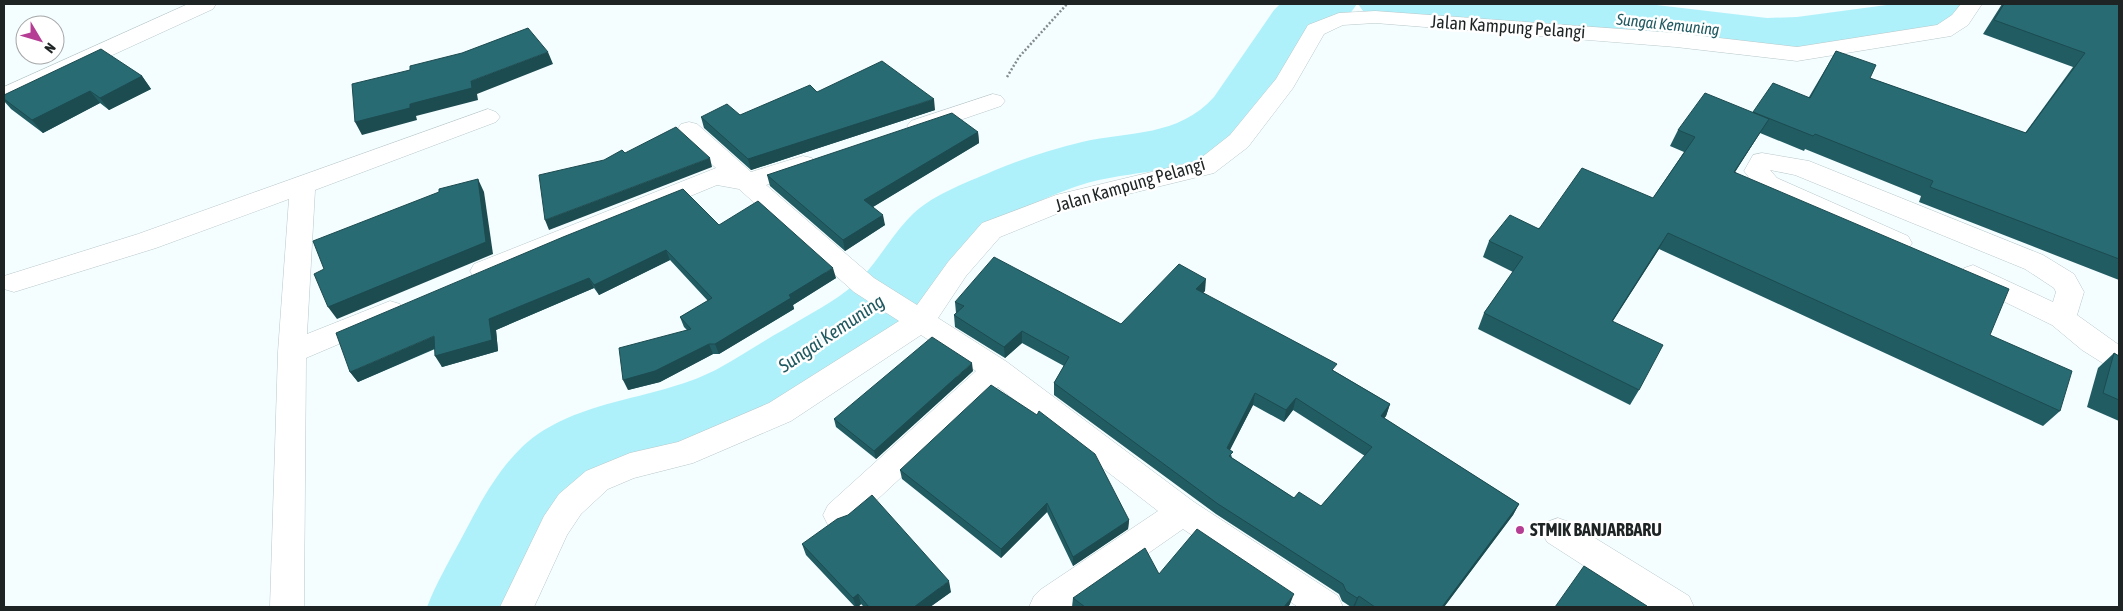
<svg xmlns="http://www.w3.org/2000/svg" width="2123" height="611" font-family="'Asap Condensed',sans-serif">
	<rect width="100%" height="100%" fill="#f4fdff"/>
	<g fill="none" stroke-linecap="round" stroke-linejoin="round">
		<g fill="#aef1fa" fill-rule="evenodd">
			<path d="M1280 4H1357L1349 15 1322 24 1315 31C1305 48 1294 64 1284 80 1273 98 1263 120 1246 135 1202 175 1137 168 1084 184 1051 194 1020 210 990 226 940 252 931 303 888 334 864 351 839 366 814 382 792 397 772 412 747 423 710 438 672 446 634 459 568 481 540 549 513 607H427C436 584 448 563 460 541 477 509 495 473 522 447 577 396 659 402 721 367 743 355 763 341 785 329 808 315 834 302 855 284 876 265 889 239 908 219 930 195 964 184 993 171 1022 159 1052 149 1082 142 1130 131 1178 137 1214 97L1274 10Z"/>
			<path d="M1358 4H1648L1767 18 1797 17 1894 4H1974L1966 15 1953 24 1917 33 1797 51 1767 52 1638 35 1385 20 1366 15Z"/>
		</g>
		<g stroke="#b9c8ca" stroke-width="1">
			<g id="minor">
				<path d="M188 4H216L213 9 12 101 4 103V87Z"/>
				<path d="M1961 4H1982L1968 25 1951 36 1797 61 1676 47 1375 23 1343 25 1324 34 1293 88 1248 147 1214 173 1071 208 1000 237 966 276 938 318 1007 362 1194 502 1338 596 1343 607H1298L1183 529 1071 607H1029L1034 596 1040 590 1158 511 998 387 850 525 839 529 828 525 823 515 828 505 976 371 921 335 791 421 693 463 634 478 608 489 581 514 567 535 534 607H500L544 516 559 494 586 471 630 453 678 442 769 403 899 321 854 292 739 189 717 185 492 278 483 281 474 278 470 271 474 264 716 168 681 136 677 130 681 124 689 122 697 124 751 172 803 156 812 158 815 164 812 170 766 185 874 278 917 305 948 262 982 223 1056 195 1197 161 1230 135 1276 79 1308 25 1339 13 1375 11 1676 33 1797 47 1937 25 1952 15Z"/>
				<path d="M993 94 1001 96 1005 101 1001 106 919 134 911 131 907 126 911 121Z"/>
				<path d="M488 109 496 112 500 117 496 122 315 190 307 334 390 301 400 304 404 311 400 318 306 358 304 607H270L278 352 289 199 156 248 14 292 4 289V276L138 234Z"/>
				<path d="M1762 153 1809 161 2043 255 2074 274 2084 292 2077 315 2119 345V370L2109 367 2082 350 2052 325 1964 282 1960 275 1964 268 1973 265 2053 302 2056 292 2054 288 2025 269 1795 175 1770 170 1777 178 1908 236 1912 243 1908 250 1899 252 1890 250 1759 190 1744 171 1753 155Z"/>
				<path d="M1558 518 1569 522 1689 596 1694 607H1648L1547 542 1542 532 1547 522Z"/>
			</g>
		</g>
		<path stroke="#838a8c" stroke-width="2.5" stroke-dasharray="2 2" stroke-linecap="butt" d="M1007 77 1019 57 1067 4"/>
		<use href="#minor" fill="#fff" fill-rule="evenodd"/>
	</g>
	<g fill="#225c63" fill-rule="evenodd">
		<path d="M2002 4H2119V280L1919 202 1921 196 1805 149 1804 151 1760 133 1735 172 1990 335 2060 411 2043 426 1659 249 1613 321 1639 390 1630 405 1478 329 1484 313 1513 272 1483 257 1489 241 1653 198 1684 152 1670 146 1678 130 1753 112 1809 97 1836 51 1870 78 2025 133 2073 67 1983 34Z"/>
		<path d="M142 76 151 89 109 110 100 103 43 133 11 109 4 101V95Z"/>
		<path d="M817 92 935 110 751 170 704 128 701 117 740 115Z"/>
		<path d="M978 132 979 143 873 207 885 225 845 251 770 186 767 175Z"/>
		<path d="M719 225 836 278 793 305 794 309 719 354H713L660 382 628 390 687 330 684 327 680 317 708 301 670 260 599 295 594 288 496 330 498 351 442 367 435 349 358 382 350 372Z"/>
		<path d="M1205 291 1203 293 1390 404 1386 416 1384 418 1519 504 1513 515 1444 607H1357L1355 606 1354 607H1351L1342 601 1339 594 1216 514 1054 395V383L1064 366 1022 343 1005 358 955 327 954 315 956 313 955 302 1121 324ZM1253 405 1284 422 1293 410 1365 456 1321 506 1294 498 1232 458 1230 450Z"/>
		<path d="M2114 353 2119 356V421L2087 407 2098 368Z"/>
		<path d="M973 371 876 459 836 427 834 419Z"/>
		<path d="M900 470 1129 520 1128 529 1073 566 1047 512 1001 558 902 479Z"/>
		<path d="M802 544 951 592 930 607H864L861 604 858 607H855L806 555Z"/>
		<path d="M1159 574 1290 604 1288 607H1072L1073 598Z"/>
	</g>
	<g fill="#1c4b50">
		<path d="M548 52 553 64 477 94 478 100 416 116 417 120 362 135 355 122 410 104 471 81Z"/>
		<path d="M142 76 151 89 109 110 100 98Z"/>
		<path d="M90 91 100 103 43 133 32 120Z"/>
		<path d="M934 99 935 110 751 170 748 159Z"/>
		<path d="M1769 119 1759 134 1725 188 1734 172Z"/>
		<path d="M978 132 979 143 866 211 864 200Z"/>
		<path d="M710 158 712 167 549 230 545 220Z"/>
		<path d="M478 179 484 192 493 254 337 319 328 307Z"/>
		<path d="M883 215 885 225 845 251 843 240Z"/>
		<path d="M1668 233 1659 249 1603 336 1612 321Z"/>
		<path d="M666 250 670 260 599 295 594 285Z"/>
		<path d="M833 268 836 278 793 305 794 309 719 354 715 344 789 295Z"/>
		<path d="M589 278 594 288 496 330 498 351 442 367 435 356 489 319Z"/>
		<path d="M1206 279 1205 291 1195 301 1196 289Z"/>
		<path d="M1022 331V343L1005 358 1004 347Z"/>
		<path d="M434 336 440 346 358 382 350 372Z"/>
		<path d="M709 344 713 354 660 382 628 390 623 380Z"/>
		<path d="M972 363 973 371 876 459 874 451Z"/>
		<path d="M1255 393 1253 405 1225 459 1227 448Z"/>
		<path d="M1296 398 1293 410 1284 422 1286 410Z"/>
		<path d="M1390 404 1386 416 1377 427 1381 416Z"/>
		<path d="M1047 503V512L1001 558V549Z"/>
		<path d="M1519 504 1513 515 1444 607H1442Z"/>
		<path d="M1129 520 1128 529 1073 566V557Z"/>
		<path d="M949 581 951 592 930 607H914Z"/>
		<path d="M858 594 861 604 858 607H856L853 598Z"/>
		<path d="M1294 594 1290 604 1288 607H1284Z"/>
		<path d="M1359 596 1355 606 1353 607 1357 598Z"/>
	</g>
	<g fill="#286b73" stroke="#1c4b50" fill-rule="evenodd">
		<path d="M2004 4H2119V259L1930 187 1933 181 1815 134 1813 136 1753 112 1773 83 1810 98 1836 51 1876 65 1870 78 2026 133 2085 53 1994 20Z"/>
		<path d="M528 28 548 52 471 81 472 88 410 104V108L355 122 352 84 410 70V66L462 53Z"/>
		<path d="M101 49 142 76 100 98 90 91 32 120 4 99V95Z"/>
		<path d="M882 61 934 99 748 159 701 117 727 104 740 115 810 85 817 92Z"/>
		<path d="M1705 93 1769 119 1734 172 2009 289 1990 335 2072 371 2060 411 1668 233 1612 321 1663 345 1639 390 1484 313 1523 257 1489 241 1510 215 1539 229 1582 168 1653 198 1695 137 1678 130Z"/>
		<path d="M952 113 978 132 864 200 883 215 843 240 767 175Z"/>
		<path d="M676 127 710 158 545 220 539 175 604 160 622 150 625 153Z"/>
		<path d="M478 179 486 242 328 307 314 274 324 269 313 241 439 192V189Z"/>
		<path d="M683 189 719 225 758 201 833 268 789 295 791 298 715 344H709L655 371 623 380 619 348 691 329 680 317 712 298 666 250 594 285 589 278 489 319 492 340 435 356 434 336 350 372 336 333 563 237Z"/>
		<path d="M994 257 1121 324 1179 264 1206 279 1196 289 1337 364 1332 370 1390 404 1381 416 1519 504 1442 607H1375L1359 596 1357 598 1346 591 1343 584 1218 504 1054 383 1069 357 1022 331 1004 347 954 315 964 306 955 302ZM1255 393 1286 410 1296 398 1372 447 1321 506 1299 492 1294 498 1229 456 1233 452 1227 448Z"/>
		<path d="M932 337 972 363 874 451 834 419Z"/>
		<path d="M2114 353 2119 356V400L2103 393Z"/>
		<path d="M991 385 1037 415 1039 411 1095 454 1129 520 1073 557 1047 503 1001 549 900 470Z"/>
		<path d="M872 495 949 581 914 607H869L858 594 853 598 802 544 837 519 848 515Z"/>
		<path d="M1197 529 1294 594 1284 607H1085L1073 598 1145 548 1159 574Z"/>
		<path d="M1584 566 1647 606 1646 607H1555Z"/>
	</g>
	<circle fill="#b53e94" stroke="#fff" stroke-width="2" cx="1520" cy="530" r="5"/>
	<g text-anchor="middle" stroke-width="5" stroke-linejoin="round" paint-order="stroke">
		<g font-size="16" font-style="italic" fill="#215960" stroke="#fff">
			<text transform="translate(1668 24) rotate(6)" y="6">Sungai Kemuning</text>
		</g>
		<g font-size="18" fill="#1e2324" stroke="#fff">
			<text transform="translate(1508 27) rotate(4)" y="6">Jalan Kampung Pelangi</text>
			<text transform="translate(1130 185) rotate(-16)" y="6">Jalan Kampung Pelangi</text>
		</g>
		<g font-size="18" font-weight="bold" fill="#1e2324" stroke="#fff" text-anchor="start">
			<text x="1530" y="536">STMIK BANJARBARU</text>
		</g>
		<g font-size="19" font-style="italic" fill="#215960" stroke="#fff">
			<text transform="translate(831 333) rotate(-34)" y="7">Sungai Kemuning</text>
		</g>
	</g>
	<rect width="2123" height="611" fill="none" stroke="#1e2324" stroke-width="10"/>
	<g transform="translate(40 40) rotate(128)"><circle r="24" fill="#ffffff" stroke="#a5a7a7"/>
	<path d="M0-4L9 19L0 12L-9 19Z" fill="#b53e94"/>
	<text y="-8" font-size="14" font-weight="bold" text-anchor="middle" fill="#1e2324">N</text>
	</g>
</svg>
